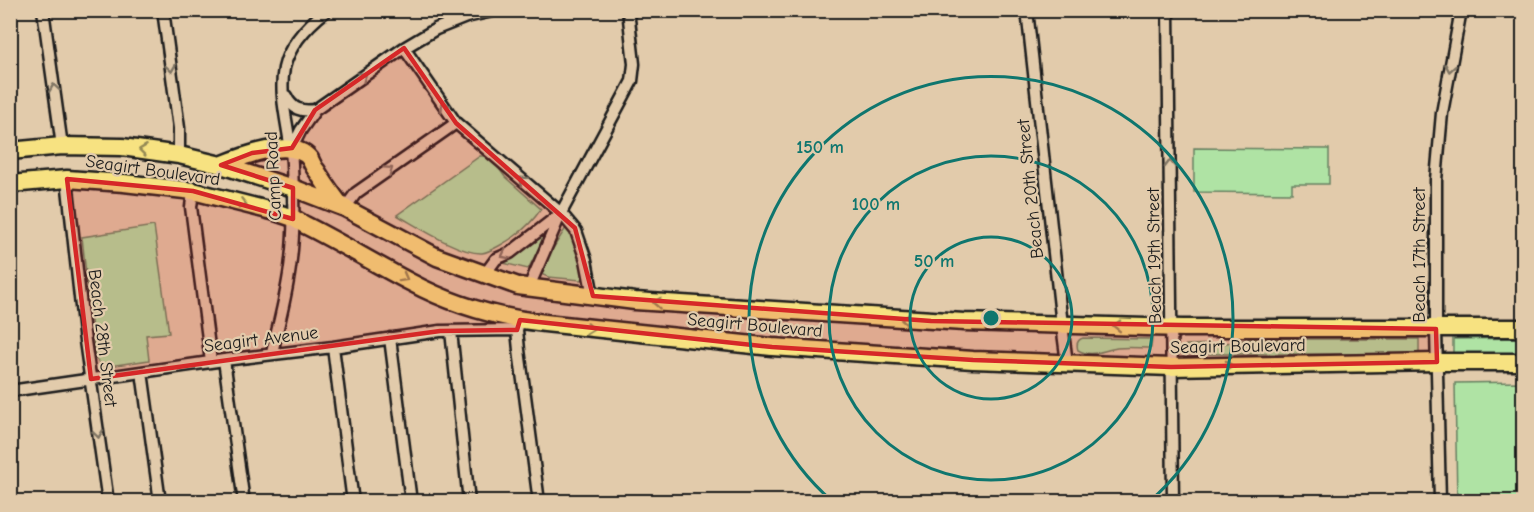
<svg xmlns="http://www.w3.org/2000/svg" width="1534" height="512" font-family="'Comic Neue',sans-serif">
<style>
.green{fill:#afe3a4;stroke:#668060;stroke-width:1.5}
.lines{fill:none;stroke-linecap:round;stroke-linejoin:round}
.minor-casing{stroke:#1c1c1c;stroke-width:15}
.primary-casing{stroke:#1c1c1c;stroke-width:21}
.minor{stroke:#e2cbab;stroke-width:10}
.primary{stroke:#f7e281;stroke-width:16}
.oneway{stroke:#7f7464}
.oneway2{stroke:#948954}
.marked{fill:#d62828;fill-opacity:0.2;stroke:#d62828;stroke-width:4.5;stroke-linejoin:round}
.ring{fill:none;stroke:#0f766e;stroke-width:3}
.labels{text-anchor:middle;stroke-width:4.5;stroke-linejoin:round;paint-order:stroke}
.street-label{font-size:18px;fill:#1c1c1c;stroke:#e2cbab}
.centre{fill:#0f766e;stroke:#e2cbab;stroke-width:3}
.ring-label{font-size:18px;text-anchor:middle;font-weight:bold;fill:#0f766e;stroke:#e2cbab;stroke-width:4.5;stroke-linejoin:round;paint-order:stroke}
</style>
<rect width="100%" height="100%" fill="#e2cbab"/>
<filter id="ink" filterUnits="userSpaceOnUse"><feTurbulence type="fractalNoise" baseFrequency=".0167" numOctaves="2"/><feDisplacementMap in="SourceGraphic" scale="12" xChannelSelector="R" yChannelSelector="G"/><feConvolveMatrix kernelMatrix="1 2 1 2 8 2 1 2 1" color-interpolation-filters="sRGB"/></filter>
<g filter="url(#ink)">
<path class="green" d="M1194 148 1329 149V184H1292V193L1194 192Z
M480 156H487L492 159 505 177 541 209C533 221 526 228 515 236 508 241 490 252 482 253 459 254 417 226 397 215Z
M569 223 584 275V278L581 280 548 277 543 275 542 272 545 261Z
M154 226 169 333 146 335 149 360 103 367 95 358 82 237Z
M551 226 528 269 503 263 534 242Z
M1083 338 1152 339 1151 348C1140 348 1128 347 1117 348 1103 350 1091 358 1078 350 1076 344 1077 340 1083 338Z
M1523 338V353L1453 354V339Z
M1250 339H1419V354H1186V345L1220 344Z
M1523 382V501H1457L1455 383Z"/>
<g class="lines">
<g class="minor-casing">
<path id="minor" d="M43 10 62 146
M163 10 179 128V155
M1027 10 1062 325 1067 363
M1168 10 1173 502
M404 48 456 123 561 213 576 231 586 260 593 296
M286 96C292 109 301 112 315 110
M292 148 301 130 315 110 404 48 436 29 466 17 497 10
M67 179 84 334 108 502
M193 191 191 207 211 362
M345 208 356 193 456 123
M485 274 496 259 510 253 559 215
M529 287 561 213 632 81 634 64 628 10
M519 323 517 330 519 350 539 502
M451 331 469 502
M390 338 411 502
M333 347 353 502
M272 353C279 322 288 291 291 259 295 228 293 195 292 164 291 133 278 99 284 68 289 45 308 25 327 10
M224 360 244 502
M142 372 160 502
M10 391 224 360 333 347 440 331 517 330
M1440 502 1436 329V180L1442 113 1461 10"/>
</g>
<g class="primary-casing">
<path id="primary" d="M10 151 62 146 122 147 179 155 221 165 293 188 345 208 437 257 518 286 635 301 964 322 1183 328H1524
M221 165C243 156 292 136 310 159 312 163 314 168 317 171 324 183 333 195 341 206
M10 184 67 179 124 183 193 191 272 211 293 218 305 225C341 243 375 264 410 282 451 304 499 318 545 323L772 347 973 360 1171 367 1437 362H1524"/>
</g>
<use href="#minor" class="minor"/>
<use href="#primary" class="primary"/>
</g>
<defs><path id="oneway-chevron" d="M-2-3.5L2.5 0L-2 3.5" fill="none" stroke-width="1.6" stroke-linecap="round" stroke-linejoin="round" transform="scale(1.5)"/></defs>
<g class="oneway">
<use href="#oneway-chevron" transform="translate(171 68) rotate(82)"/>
<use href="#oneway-chevron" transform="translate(1450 68) rotate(100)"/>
<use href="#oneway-chevron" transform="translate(363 76) rotate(-35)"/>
<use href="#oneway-chevron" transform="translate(54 88) rotate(-98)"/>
<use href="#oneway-chevron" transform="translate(444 106) rotate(-125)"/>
<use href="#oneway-chevron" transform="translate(1170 164) rotate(-91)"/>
<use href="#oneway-chevron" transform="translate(389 170) rotate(-35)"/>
<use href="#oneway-chevron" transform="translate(523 180) rotate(-140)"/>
<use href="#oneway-chevron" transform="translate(505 255) rotate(153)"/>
<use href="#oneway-chevron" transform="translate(98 434) rotate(82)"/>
</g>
<g class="oneway2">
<use href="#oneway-chevron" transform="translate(143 150) rotate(-173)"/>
<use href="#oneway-chevron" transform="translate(243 204) rotate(14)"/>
<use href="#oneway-chevron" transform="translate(404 278) rotate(29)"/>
<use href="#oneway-chevron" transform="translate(657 303) rotate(-176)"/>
<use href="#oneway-chevron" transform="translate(905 320) rotate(-176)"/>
<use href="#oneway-chevron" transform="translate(1117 326) rotate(-179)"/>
<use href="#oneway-chevron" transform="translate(590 329) rotate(7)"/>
<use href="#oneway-chevron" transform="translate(1229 366) rotate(-1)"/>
</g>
</g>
<path class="marked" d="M404 48 456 123 575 228 593 296 931 321 1436 329 1437 362 1171 367 973 360 772 347 520 320 517 330 440 331 91 379 67 179 193 191 293 219V188L221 165 252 153 292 148 315 110Z"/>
<g class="ring">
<circle cx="991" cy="318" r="81"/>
<circle cx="991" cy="318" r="162"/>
<path d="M832 501A242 242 0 1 1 1150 501"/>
</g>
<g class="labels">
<g class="street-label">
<text transform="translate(153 170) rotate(8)" y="6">Seagirt Boulevard</text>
<text transform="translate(273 176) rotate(-93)" y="6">Camp Road</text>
<text transform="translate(1030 189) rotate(-96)" y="6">Beach 20th Street</text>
<text transform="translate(1419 255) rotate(-90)" y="6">Beach 17th Street</text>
<text transform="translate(1154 256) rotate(-91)" y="6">Beach 19th Street</text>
<text transform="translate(755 325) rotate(5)" y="6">Seagirt Boulevard</text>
<text transform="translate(103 338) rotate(83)" y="6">Beach 28th Street</text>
<text transform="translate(261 339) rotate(-7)" y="6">Seagirt Avenue</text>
<text transform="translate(1238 346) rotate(-1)" y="6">Seagirt Boulevard</text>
</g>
</g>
<circle cx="991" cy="318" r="9" class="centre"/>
<g class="ring-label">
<text x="820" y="153">150 m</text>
<text x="876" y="210">100 m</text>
<text x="934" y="267">50 m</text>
</g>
<rect width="1534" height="512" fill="none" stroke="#e2cbab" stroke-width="36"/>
<rect x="18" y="18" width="1498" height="476" fill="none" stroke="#1c1c1c" stroke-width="2" filter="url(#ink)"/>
</svg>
